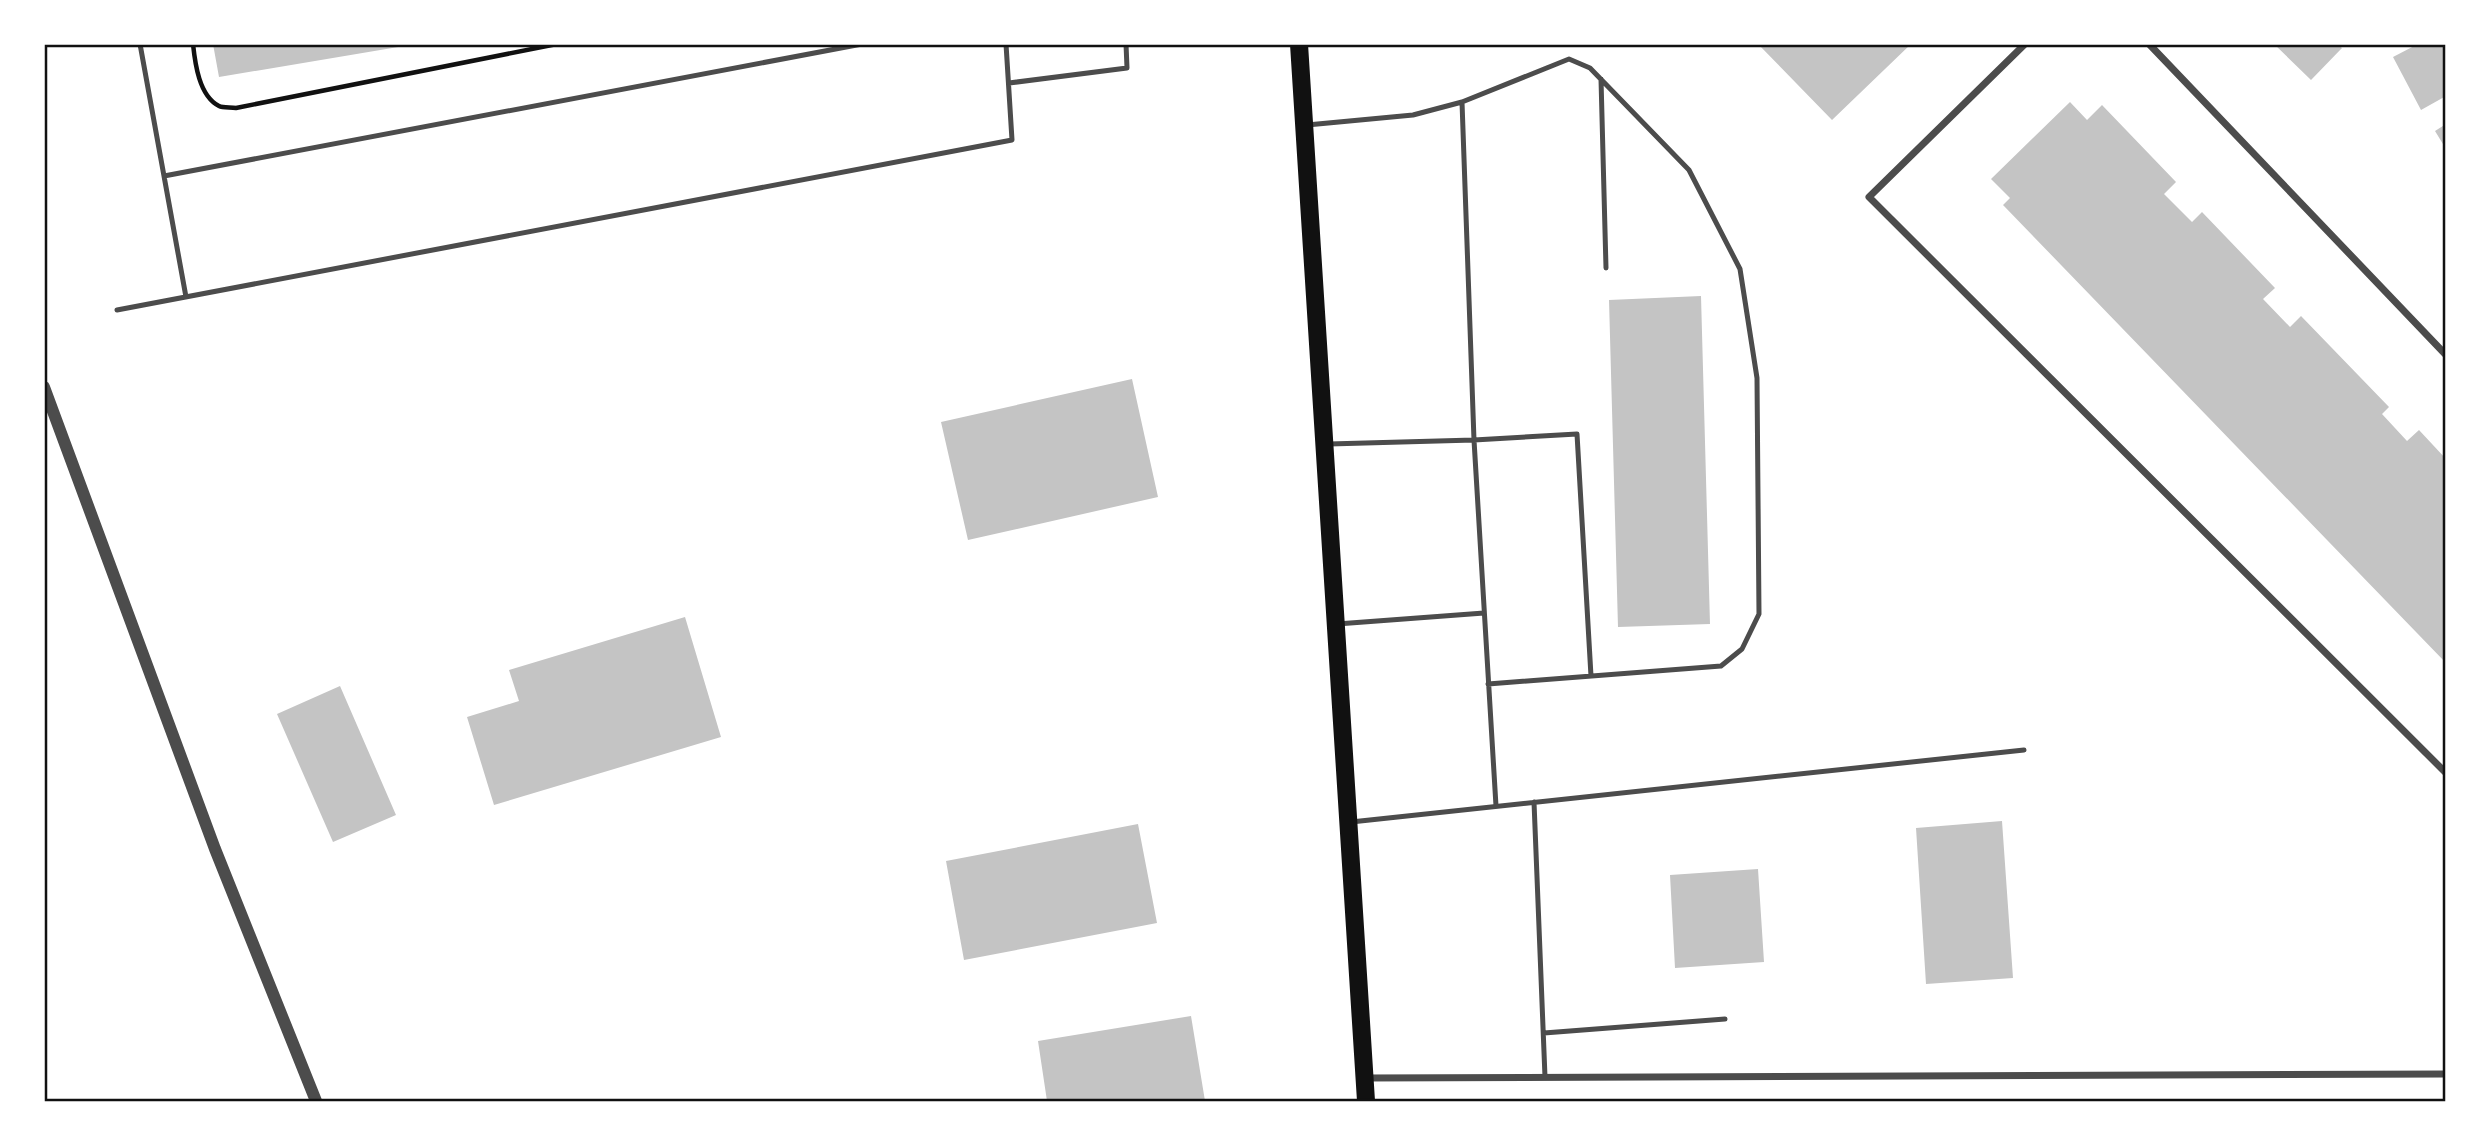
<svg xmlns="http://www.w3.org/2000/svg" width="2490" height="1145" font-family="'Archivo Narrow',sans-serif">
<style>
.building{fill:#c4c4c4}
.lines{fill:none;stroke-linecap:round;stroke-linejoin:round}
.path{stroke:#111;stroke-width:4.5}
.service{stroke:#4c4c4c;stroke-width:5}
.minor{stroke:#4c4c4c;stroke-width:7}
.tertiary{stroke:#4c4c4c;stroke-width:12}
.primary{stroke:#111;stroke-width:18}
.neatline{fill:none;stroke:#111;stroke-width:2.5}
</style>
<rect width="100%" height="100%" fill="#fff"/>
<path class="building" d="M213 44H410V45L219 77Z
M1758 44H1911L1832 120Z
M2274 44H2337L2342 48 2311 80Z
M2418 44H2446V96L2421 110 2393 57Z
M2070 102 2087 120 2102 105 2176 182 2164 194 2192 222 2202 212 2275 288 2263 299 2290 327 2301 316 2389 407 2382 414 2407 441 2419 430 2446 459V663L2003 205 2010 198 1991 179Z
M2446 124V149L2435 131Z
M1701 296 1710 624 1618 627 1609 300Z
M1132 379 1158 497 968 540 941 422Z
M685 617 721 737 494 805 467 717 519 701 509 670Z
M340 686 396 815 333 842 277 714Z
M2002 821 2013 978 1926 984 1916 828Z
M1138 824 1157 923 964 960 946 861Z
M1758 869 1764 962 1675 968 1670 875Z
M1191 1016 1205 1101H1047L1038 1041Z"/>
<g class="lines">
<path class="path" d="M193 44C195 63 199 96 219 106 223 108 231 107 236 108L557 44"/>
<path class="service" d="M140 44 186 297
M1601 79 1606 268
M1009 83 1127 68 1126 44
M1462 102 1474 440 1496 806
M1307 125 1413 115 1462 102 1569 59 1590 68 1689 170 1740 269 1757 378 1759 614 1742 649 1721 666 1488 684
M164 176 862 44
M117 310 1012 140 1006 44
M1329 444 1474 440 1577 434 1591 676
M1337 624 1484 613
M1534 802 1545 1077
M1351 822 2024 750
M1544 1033 1725 1019"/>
<path class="minor" d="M2025 44 1869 197 2446 773
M2149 44 2446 355
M1365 1078 2446 1074"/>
<path class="tertiary" d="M44 387 215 849 316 1101"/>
<path class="primary" d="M1299 44 1366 1101"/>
</g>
<rect width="2490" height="1145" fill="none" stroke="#ffffff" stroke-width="91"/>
<rect x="46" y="46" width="2398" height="1054" class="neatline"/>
</svg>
